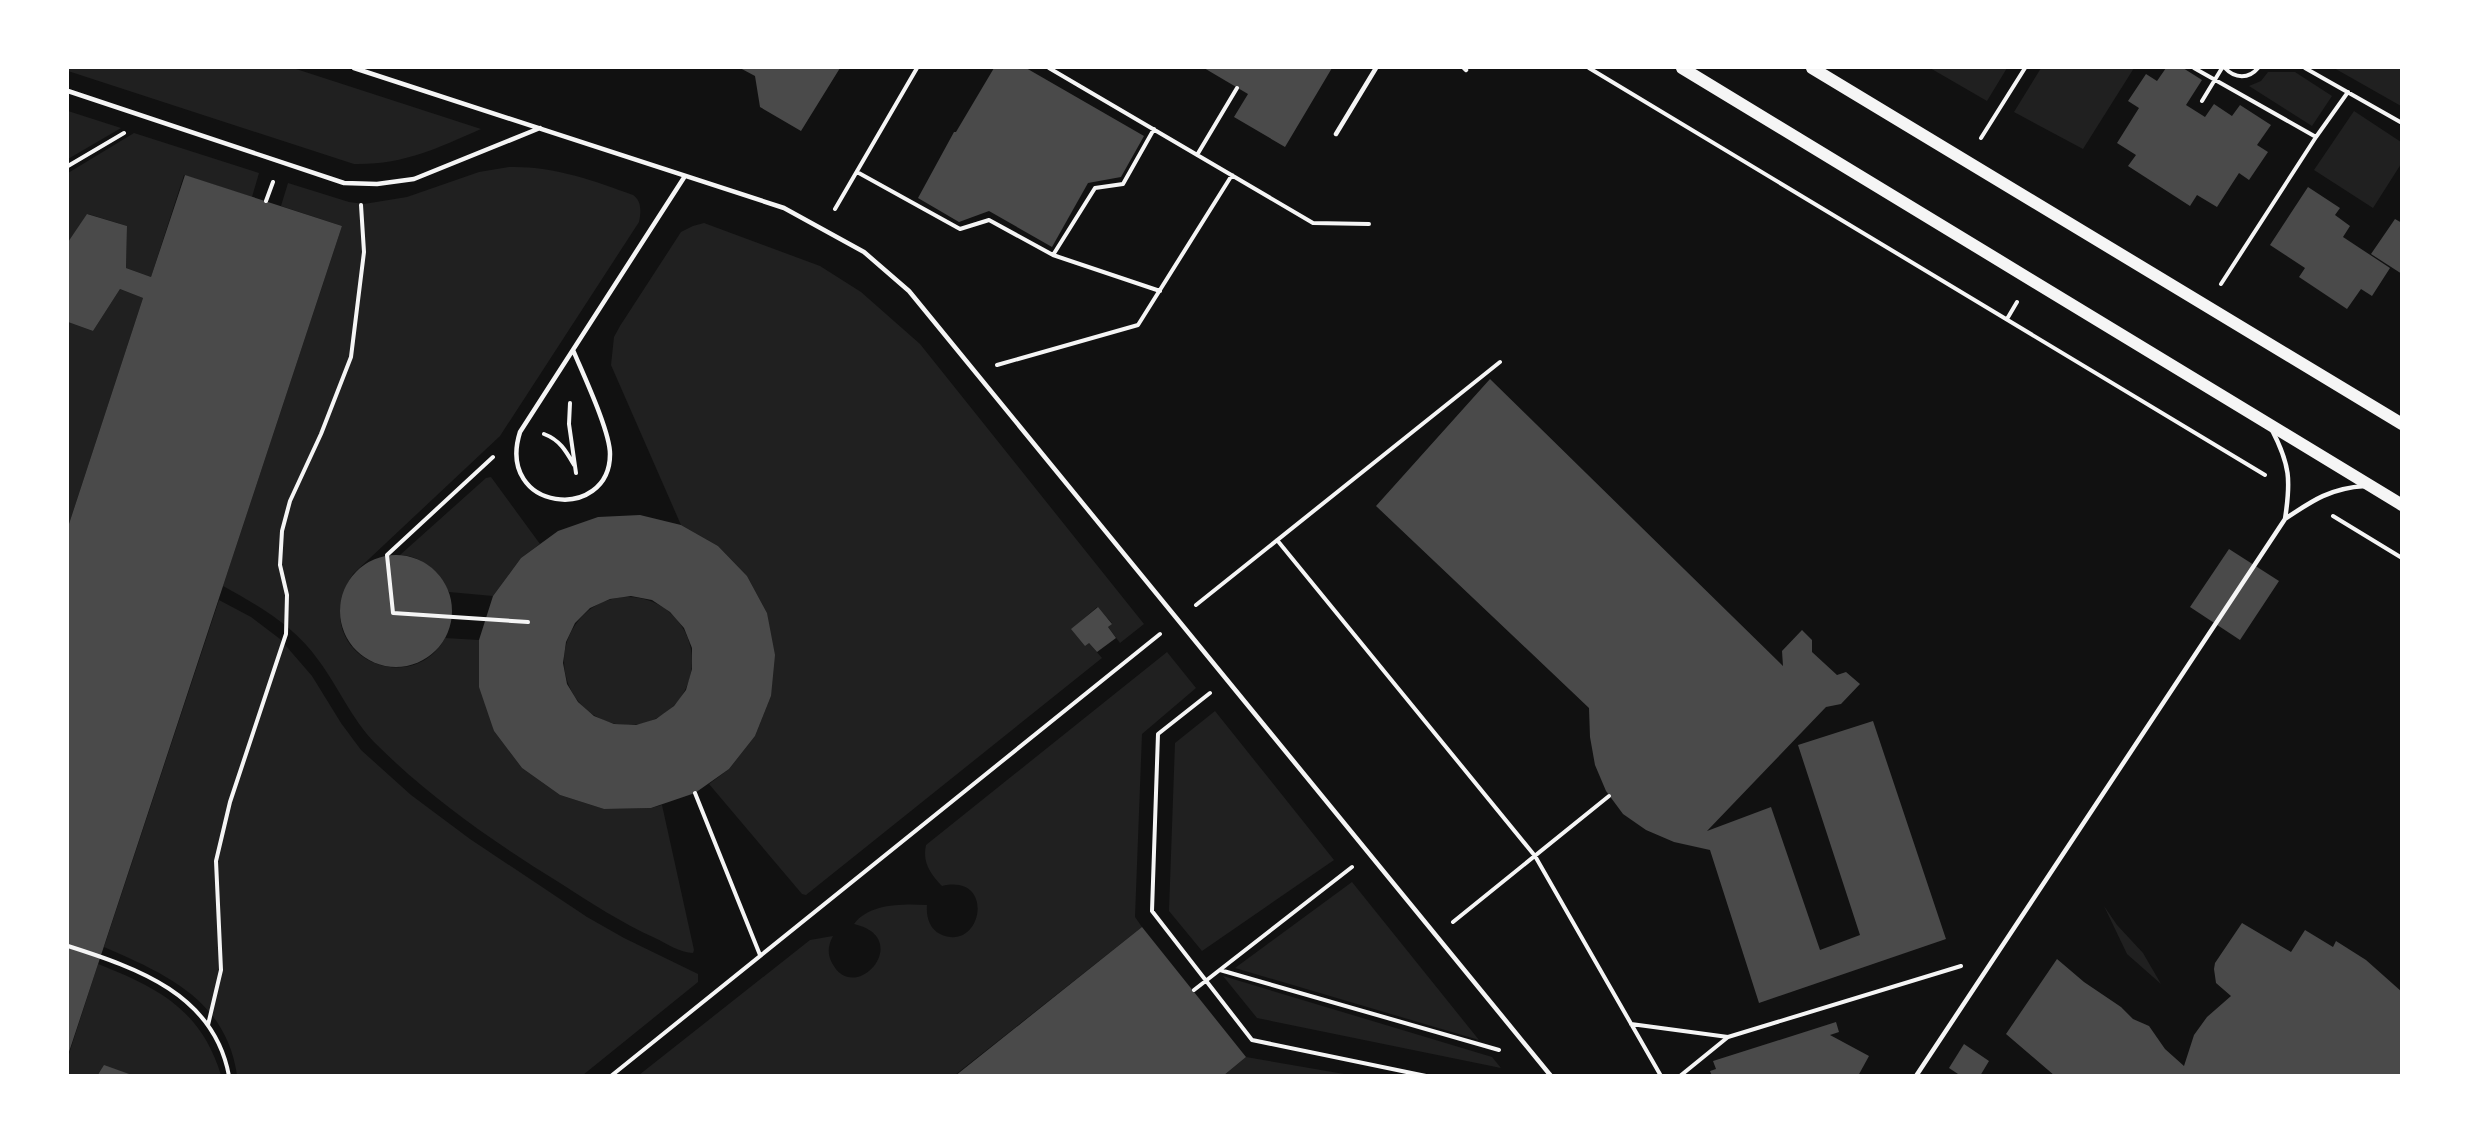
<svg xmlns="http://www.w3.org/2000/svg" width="2469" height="1143" font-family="'Golos Text',sans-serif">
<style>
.green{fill:#202020}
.building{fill:#4a4a4a;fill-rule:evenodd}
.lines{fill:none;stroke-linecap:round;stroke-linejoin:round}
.path{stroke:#f5f5f5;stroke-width:4}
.service{stroke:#f5f5f5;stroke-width:4.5}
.secondary{stroke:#f5f5f5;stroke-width:12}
</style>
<rect width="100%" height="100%" fill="#111"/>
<path class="green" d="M68 68H293L481 129C438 148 403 165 354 164L68 71Z
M1930 68H2007L1987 101Z
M2041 68H2134L2083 149 2014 112Z
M2334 68H2401V106Z
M2268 72H2295L2332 96 2312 126 2249 86 2261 81Z
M68 111 121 128 68 159Z
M2354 111 2401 142V164L2373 208 2314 170Z
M134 133 259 173 252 197 184 175 151 277 126 268 127 226 88 214 68 242V173Z
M509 167C553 166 592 180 633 195 642 201 641 212 639 222L500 436 353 574C303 653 411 702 445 638L479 640 494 731 522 768 560 795 604 809 651 808 662 805 694 950 693 953C680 953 666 943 655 938 622 923 591 903 560 883 495 843 430 798 375 743 351 718 339 688 319 661 295 626 259 606 223 586L342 226 281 206 288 183 349 202 364 204 407 197 479 172Z
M704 223 820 266 861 292 920 344 1144 624 1120 643 1108 627 1112 623 1097 607 1072 629 1089 643 1102 658 806 895 802 894 709 784 729 769 755 736 771 696 767 613 747 576 718 546 681 525 611 365 614 337 620 326 681 232 693 226Z
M120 289 143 298 68 527V322L93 331Z
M491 477 540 544 521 558 493 596 449 592C438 573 424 556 400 555L486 478Z
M564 661a64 64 0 1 1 128 0a64 64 0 1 1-128 0Z
M219 600 251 617 280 639 312 676 341 723 361 750 411 795 470 839 587 917 624 938 698 974V982L583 1075H237C226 1000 166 974 104 947Z
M1167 652 1196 688 1142 734 1135 917 1142 927 955 1075H639L810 940 833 936C828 945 827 954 832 963 855 1007 915 938 854 924 870 903 903 904 927 905 926 916 929 928 940 934 982 954 997 873 942 886 931 874 922 863 926 845Z
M1215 711 1334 860 1202 951 1169 911 1175 743Z
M1352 882 1479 1040 1235 968Z
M2104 906 2117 925 2143 953 2161 984 2127 954Z
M98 964C159 988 201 1010 221 1075H132L104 1066 97 1075 68 1076V1057Z
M1223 976 1492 1057 1501 1068 1257 1018Z
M1246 1057 1350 1075 1223 1076Z"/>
<path class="building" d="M740 68H840L801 131 760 107 755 76Z
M994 68H1026L1144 136 1121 177 1088 183 1052 247 989 211 959 222 918 198 954 132H956Z
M1204 68H1332L1285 147 1234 117 1248 94Z
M2166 68H2183L2202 80 2186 105 2205 117 2214 104 2232 116 2240 105 2271 125 2257 145 2268 152 2249 180 2239 173 2217 207 2197 195 2190 206 2128 166 2136 155 2117 143 2139 108 2128 101 2146 74 2157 81Z
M185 175 342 226 68 1055V527L143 298 120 289 93 331 68 322V242L87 214 127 226 126 268 151 277Z
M2308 187 2340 208 2335 215 2350 226 2343 237 2390 268 2372 296 2361 289 2347 309 2299 277 2305 268 2270 245Z
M2395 219 2402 223V274L2371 254Z
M1490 379 1783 666 1782 651 1802 630 1812 640V652L1837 675 1846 672 1860 684 1841 704 1826 707 1707 831 1771 807 1820 950 1860 935 1798 745 1873 721 1946 939 1759 1003 1710 850 1674 842 1646 830 1623 814 1606 791 1595 765 1590 737 1589 708 1376 506Z
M640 515 681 525 718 546 747 576 767 613 775 655 771 696 755 736 729 769 695 793 651 808 604 809 560 795 522 768 494 731 479 687V640L493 596 521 558 558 531 598 517ZM631 596 652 600 670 612 684 628 692 648V669L686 690 674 706 656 719 636 725 614 724 594 716 578 702 567 684 563 663 566 642 575 623 590 608 610 599Z
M2229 549 2279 581 2240 640 2190 607Z
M340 611a56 56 0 1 1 112 0a56 56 0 1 1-112 0Z
M1098 607 1112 624 1108 627 1116 638 1097 652 1089 643 1085 646 1071 629Z
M2242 923 2291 952 2305 930 2333 947 2336 941 2366 960 2402 992V1076H2055L2006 1034 2057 959 2084 982 2121 1007 2133 1019 2149 1026 2165 1049 2184 1066 2194 1035 2207 1017 2231 996 2216 983 2214 969 2215 963Z
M1142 927 1246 1057 1223 1076H955Z
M1836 1022 1839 1032 1830 1035 1869 1056 1858 1076H1712L1710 1071 1716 1069 1713 1061Z
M1964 1044 1989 1061 1980 1076H1961L1949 1068Z
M104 1065 132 1075V1076H97Z"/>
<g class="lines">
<path class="path" d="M1049 68 1313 223 1369 224
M1589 68 2265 475
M2194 68 2316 137
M2225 68C2235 79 2249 79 2258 68
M2305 68 2402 123
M2202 101 2222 68
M1981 138 2025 68
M1197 155 1237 88
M68 166 124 133
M857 172 960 229 989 220 1053 255 1095 188 1123 184 1154 129
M266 201 273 182
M835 209 917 68
M1053 255 1160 291
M2221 284 2316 137 2348 92
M2007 319 2017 302
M997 365 1138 325 1232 175
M570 403 569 424 576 473
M544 434C560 440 566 451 574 465
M493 457 387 555 393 613 528 622
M2333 516 2402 558
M1277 540 1535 856 1661 1076
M1196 605 1500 362
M1210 693 1158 734 1152 911 1252 1040 1426 1076
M695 793 760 955
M1453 922 1609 796
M68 946C137 968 214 994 229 1076
M1220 970 1499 1050
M1194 990 1352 867
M1631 1024 1728 1037
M208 1025 221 970 216 861 230 802 286 634 287 595 280 565 282 531 290 501 321 434 351 357 364 252 361 205
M611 1076 1160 634
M1680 1076 1728 1037 1961 966"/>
<path class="service" d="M354 68 784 208 864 252 909 291 1551 1076
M1464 68 1466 70
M68 91 344 183 377 184 414 179 540 128
M1336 134 1376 68
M573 350C583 374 610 431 610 454 610 523 495 512 520 432L685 176
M2272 430C2290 465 2291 480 2285 519
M1916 1076 2285 519C2313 500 2331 488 2365 486"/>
<path class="secondary" d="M1682 68 2402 505
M1812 68 2402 424"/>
</g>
<rect width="2469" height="1143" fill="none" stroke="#ffffff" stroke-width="138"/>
</svg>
